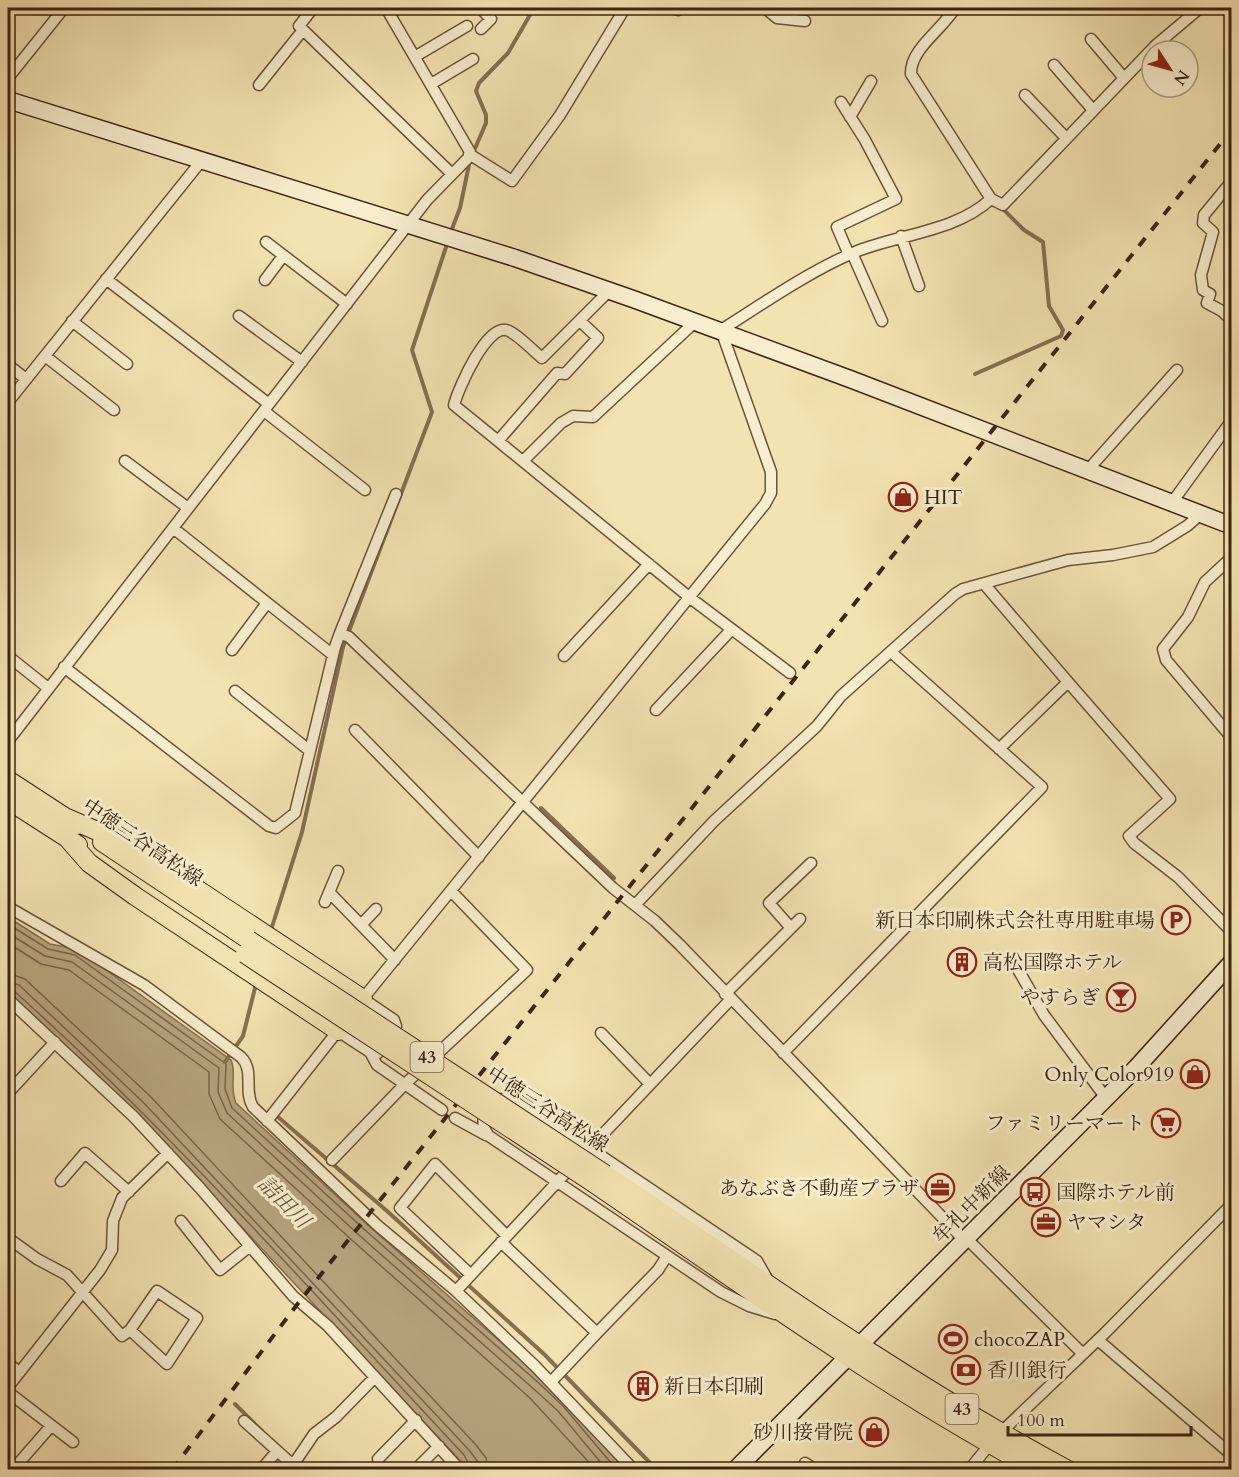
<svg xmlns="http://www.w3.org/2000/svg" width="1239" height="1477" font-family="Cardo,'Noto Serif JP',serif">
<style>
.water{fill:#b6a27d;stroke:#866f53;stroke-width:1.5}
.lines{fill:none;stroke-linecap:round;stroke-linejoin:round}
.shore{stroke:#7a6249;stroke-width:1.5}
.stream{stroke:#866f53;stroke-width:4}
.street-casing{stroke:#6b533c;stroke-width:13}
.secondary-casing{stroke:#3d2315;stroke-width:19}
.primary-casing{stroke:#3d2315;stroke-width:20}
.street{stroke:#f8edcd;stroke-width:10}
.secondary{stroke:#f8edcd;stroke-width:16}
.primary{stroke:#f4e3b2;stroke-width:18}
.rail{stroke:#3d2315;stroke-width:4;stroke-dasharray:10 10;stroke-linecap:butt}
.primary-bridge-casing{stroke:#3d2315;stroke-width:20;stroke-linecap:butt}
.primary-bridge{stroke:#f4e3b2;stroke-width:18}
.labels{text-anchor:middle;stroke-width:6;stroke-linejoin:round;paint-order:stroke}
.shield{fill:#f8edcd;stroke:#75604c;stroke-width:1.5}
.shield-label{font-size:18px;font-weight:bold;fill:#3d2315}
.poi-label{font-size:20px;fill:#3d2315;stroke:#f8edcd;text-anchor:start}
.street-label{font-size:20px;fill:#3d2315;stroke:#f8edcd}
.water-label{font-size:21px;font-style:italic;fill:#674f39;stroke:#f8edcd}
</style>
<rect width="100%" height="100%" fill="#f4e3b2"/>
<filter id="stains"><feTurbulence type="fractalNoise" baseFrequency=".00333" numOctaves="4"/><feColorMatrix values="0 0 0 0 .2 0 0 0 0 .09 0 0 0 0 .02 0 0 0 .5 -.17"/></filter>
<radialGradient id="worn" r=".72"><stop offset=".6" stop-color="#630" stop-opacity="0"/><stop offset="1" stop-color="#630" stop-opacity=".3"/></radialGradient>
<path class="water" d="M8 917 50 944 77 949 231 1060C237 1073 229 1087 236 1103L369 1226 545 1381 625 1469H468L134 1112 8 993Z"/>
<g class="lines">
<path class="shore" d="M8 924 48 949 75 955 226 1064 225 1089 232 1108 365 1230 541 1385 563 1406 617 1470
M8 933 45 956 72 962 219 1068 218 1092 227 1113 360 1236 536 1391 558 1411 607 1470
M8 943 41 964 69 970 209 1072V1094L220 1119 354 1242 530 1398 596 1470
M8 973 25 979 150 1096 476 1445 486 1458 488 1470
M8 982 19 985 143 1102 469 1450 478 1462 479 1470
M8 989 14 991C174 1134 317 1298 464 1455L472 1470"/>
<path class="stream" d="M473 153 486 123V115L476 91 479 83 508 53 534 8
M450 234 460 208 470 160
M975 374 1061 336 1063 330 1049 306 1043 242 1024 230 1002 208
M541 808 614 878
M271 930 302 832 343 647 432 412 412 350 448 241
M225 1062 243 1036 256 984
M278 1117 387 1211 545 1355 657 1470
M235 1404 262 1431
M986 1463 998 1470"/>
<g class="street-casing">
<path id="street" d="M313 8 299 26 452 174
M480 8 491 19 481 29
M765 8 777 18 805 21
M955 8C943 29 910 49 911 74L991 199 1003 205 1156 45 1200 8
M678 10 679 8
M1091 39 1124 78
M416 56 467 26
M1054 65 1093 110
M8 78 64 8
M431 84 473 59
M259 85 303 30
M1025 95 1066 138
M841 102 865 140 896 199 837 227 849 255
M850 117 871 81
M469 154 512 181 560 115 625 8
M1232 181 1204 215 1203 223 1213 232 1201 275 1203 290 1210 294 1207 303 1222 311 1232 321
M901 236 919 286
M266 242 347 304
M852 253 882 321
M106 279 269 404
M265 280 283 256
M609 291 542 358C532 350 521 337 509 331 488 320 458 389 454 405L689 597 790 673
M239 316 302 362
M72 321 127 364
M45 356 114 410
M8 365 26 379
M8 402 202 160
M264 411 365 490
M498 441 557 373 565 374 598 338 580 321
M125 461 188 508
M523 461 561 423 573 416 593 417 696 321
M1087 471 1177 370
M1173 501 1232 420
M173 528 333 655
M1232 557 1205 582 1188 617 1163 649 1166 660 1232 738
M985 585 1068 682
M340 633 396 494
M232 650 267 603
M8 656 48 688
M564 656 649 564
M64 667 269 826 276 828 295 813 335 647 340 633 349 637 613 888 655 921 680 945 965 1241
M235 691 310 751
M656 710 731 630
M355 730 479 857
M8 741 427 200 468 158 470 152 386 8
M999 749 1068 682 1170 799 1129 836 1134 843 1178 877 1232 932
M330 893 395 960
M325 902 338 871
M635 905 714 821 817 726 841 696 955 594 963 589 1068 560 1113 555 1153 547 1187 526 1202 513
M8 907 144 985 241 1057C255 1071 243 1091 253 1107L377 1225 456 1291 535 1366 634 1470
M361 925 376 909
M791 928 769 903 811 863
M1016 966 1044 1015 1106 1098
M725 994 800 919
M8 999 134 1117 200 1188 293 1296 328 1326 460 1470
M361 1001 765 504 771 493V472L721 330C764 303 808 272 855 252 899 234 955 232 991 199
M338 1031 370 1052 378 1053 396 1026 394 1020 363 999
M601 1033 650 1084
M370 1052 377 1065 442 1110
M783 1053 1042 787 891 652
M8 1093 55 1042
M455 1118 486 1135
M267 1121 340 1028
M586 1152 730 1000
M332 1160 404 1085 527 970 452 892
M61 1181 85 1153 129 1192
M181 1221 220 1270 250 1246
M8 1238 37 1259 67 1275 122 1336 130 1330 157 1291 197 1318 167 1364 130 1330
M967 1239 1083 1354
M501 1242 597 1333 551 1382
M471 1275 400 1208 435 1164 507 1236
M769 1282 757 1261 518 1100 506 1098 494 1101C485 1114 478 1122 489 1136L721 1292 749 1306 775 1314
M456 1291 573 1165
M597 1333 658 1270 667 1256
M1098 1340 1232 1455
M8 1363 19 1372
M8 1387 100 1270 112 1250 113 1221 122 1198 168 1153
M8 1392 73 1442
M244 1421 293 1465 314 1434 336 1417 375 1377
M378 1459 416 1420
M805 1463 816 1470
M17 1465 51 1426
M261 1470 277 1451
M415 1470 439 1446
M969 1470 994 1439 1105 1333 1232 1204"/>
</g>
<g class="secondary-casing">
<path id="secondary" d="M8 100 515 258 633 299 850 379 1232 526
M735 1470 1136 1068 1232 962"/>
</g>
<g class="primary-casing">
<path id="primary" d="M8 780 77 825
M8 800 78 845
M67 818 132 846 363 999
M68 839 89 863 135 896 338 1031
M102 842 249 940
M605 1174C756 1276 907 1383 1068 1470
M595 1184C740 1283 882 1387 1037 1470"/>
</g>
<use href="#street" class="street"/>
<use href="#secondary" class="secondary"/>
<use href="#primary" class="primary"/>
<path class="rail" d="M172 1470 299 1302 1232 129"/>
<g class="primary-bridge-casing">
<path id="primary-bridge" d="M249 940 605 1174
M245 954 595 1184"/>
</g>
<use href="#primary-bridge" class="primary-bridge"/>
</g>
<defs>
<g id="shop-ring" transform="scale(1.5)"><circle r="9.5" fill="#f8edcd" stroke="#8f2418" stroke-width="1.5"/><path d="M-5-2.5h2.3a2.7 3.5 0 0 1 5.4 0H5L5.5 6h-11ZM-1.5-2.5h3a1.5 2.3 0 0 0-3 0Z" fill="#8f2418"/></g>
<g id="parking-ring" transform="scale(1.5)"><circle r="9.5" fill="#f8edcd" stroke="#8f2418" stroke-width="1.5"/><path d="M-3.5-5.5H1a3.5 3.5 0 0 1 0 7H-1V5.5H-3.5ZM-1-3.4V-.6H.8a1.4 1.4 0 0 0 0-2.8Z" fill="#8f2418"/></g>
<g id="building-ring" transform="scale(1.5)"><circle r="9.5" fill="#f8edcd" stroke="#8f2418" stroke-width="1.5"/><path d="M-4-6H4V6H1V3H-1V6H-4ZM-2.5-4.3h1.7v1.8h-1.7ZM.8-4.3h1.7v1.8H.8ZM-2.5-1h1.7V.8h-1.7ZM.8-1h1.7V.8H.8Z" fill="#8f2418"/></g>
<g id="bar-ring" transform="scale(1.5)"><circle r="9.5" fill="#f8edcd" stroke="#8f2418" stroke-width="1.5"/><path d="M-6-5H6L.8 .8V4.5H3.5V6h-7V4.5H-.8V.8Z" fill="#8f2418"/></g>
<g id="supermarket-ring" transform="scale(1.5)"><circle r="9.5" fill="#f8edcd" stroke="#8f2418" stroke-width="1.5"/><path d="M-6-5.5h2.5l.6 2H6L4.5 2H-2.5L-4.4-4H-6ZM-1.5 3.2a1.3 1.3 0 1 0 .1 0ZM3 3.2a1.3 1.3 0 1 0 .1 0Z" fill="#8f2418"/></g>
<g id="office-ring" transform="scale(1.5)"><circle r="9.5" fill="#f8edcd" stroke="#8f2418" stroke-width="1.5"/><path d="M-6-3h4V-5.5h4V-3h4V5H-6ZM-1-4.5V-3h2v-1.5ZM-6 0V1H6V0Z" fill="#8f2418"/></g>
<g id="bus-ring" transform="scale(1.5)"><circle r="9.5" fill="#f8edcd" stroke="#8f2418" stroke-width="1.5"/><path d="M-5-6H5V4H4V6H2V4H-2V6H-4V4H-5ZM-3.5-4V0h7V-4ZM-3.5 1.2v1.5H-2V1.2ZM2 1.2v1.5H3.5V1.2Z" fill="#8f2418"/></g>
<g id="stadium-ring" transform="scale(1.5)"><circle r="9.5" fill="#f8edcd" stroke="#8f2418" stroke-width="1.5"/><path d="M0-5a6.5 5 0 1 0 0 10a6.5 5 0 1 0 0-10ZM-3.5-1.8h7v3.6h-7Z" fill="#8f2418"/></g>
<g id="bank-ring" transform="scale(1.5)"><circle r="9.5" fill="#f8edcd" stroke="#8f2418" stroke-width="1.5"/><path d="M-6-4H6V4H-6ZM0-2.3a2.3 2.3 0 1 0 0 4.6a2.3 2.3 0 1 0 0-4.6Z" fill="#8f2418"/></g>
</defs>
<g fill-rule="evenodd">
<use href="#shop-ring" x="903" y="497"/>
<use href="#parking-ring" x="1176" y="920"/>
<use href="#building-ring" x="962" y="962"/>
<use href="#bar-ring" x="1121" y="997"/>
<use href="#shop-ring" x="1195" y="1074"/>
<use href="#supermarket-ring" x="1166" y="1123"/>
<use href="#office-ring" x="940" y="1188"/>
<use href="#bus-ring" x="1035" y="1192"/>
<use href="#office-ring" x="1046" y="1222"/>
<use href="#stadium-ring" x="953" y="1339"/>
<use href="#bank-ring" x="966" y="1370"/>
<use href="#building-ring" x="643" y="1386"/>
<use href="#shop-ring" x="874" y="1432"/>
</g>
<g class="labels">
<g class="shield">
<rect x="410.5" y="1042" width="33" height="30" rx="4.5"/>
<rect x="945.5" y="1394" width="33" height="30" rx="4.5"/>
</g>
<g class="shield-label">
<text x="427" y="1063">43</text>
<text x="962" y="1415">43</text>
</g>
<g class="poi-label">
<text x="924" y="504">HIT</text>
<text x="1155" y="927" text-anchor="end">新日本印刷株式会社専用駐車場</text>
<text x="983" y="969">高松国際ホテル</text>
<text x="1100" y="1004" text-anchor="end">やすらぎ</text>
<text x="1174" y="1081" text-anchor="end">Only Color919</text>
<text x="1145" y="1130" text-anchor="end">ファミリーマート</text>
<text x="919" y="1195" text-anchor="end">あなぶき不動産プラザ</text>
<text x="1056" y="1199">国際ホテル前</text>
<text x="1067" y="1229">ヤマシタ</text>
<text x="974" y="1346">chocoZAP</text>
<text x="987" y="1377">香川銀行</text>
<text x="664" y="1393">新日本印刷</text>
<text x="853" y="1439" text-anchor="end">砂川接骨院</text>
</g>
<g class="street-label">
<text transform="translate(143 842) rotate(34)" y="7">中徳三谷高松線</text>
<text transform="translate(548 1109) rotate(33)" y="7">中徳三谷高松線</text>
<text transform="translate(971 1204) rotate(-45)" y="7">牟礼中新線</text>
</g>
<g class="water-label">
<text transform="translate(284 1202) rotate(45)" y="7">詰田川</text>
</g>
</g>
<rect width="1239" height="1477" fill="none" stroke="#f4e3b2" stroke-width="30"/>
<rect x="9" y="9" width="1221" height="1459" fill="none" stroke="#3d2315" stroke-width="3"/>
<rect x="15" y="15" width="1209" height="1447" fill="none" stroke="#3d2315" stroke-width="1.5"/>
<g transform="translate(1170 69) rotate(126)"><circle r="28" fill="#f8edcd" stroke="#ad9c83" stroke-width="1.5"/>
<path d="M0-4.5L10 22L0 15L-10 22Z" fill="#8f2418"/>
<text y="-9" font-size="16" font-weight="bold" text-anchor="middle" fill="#3d2315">N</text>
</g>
<path d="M1008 1426v9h183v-9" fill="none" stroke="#3d2315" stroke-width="3"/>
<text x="1017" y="1426" font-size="18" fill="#3d2315" stroke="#f8edcd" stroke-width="4.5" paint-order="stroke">100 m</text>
<rect width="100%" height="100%" filter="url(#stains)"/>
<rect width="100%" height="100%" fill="url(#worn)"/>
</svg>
